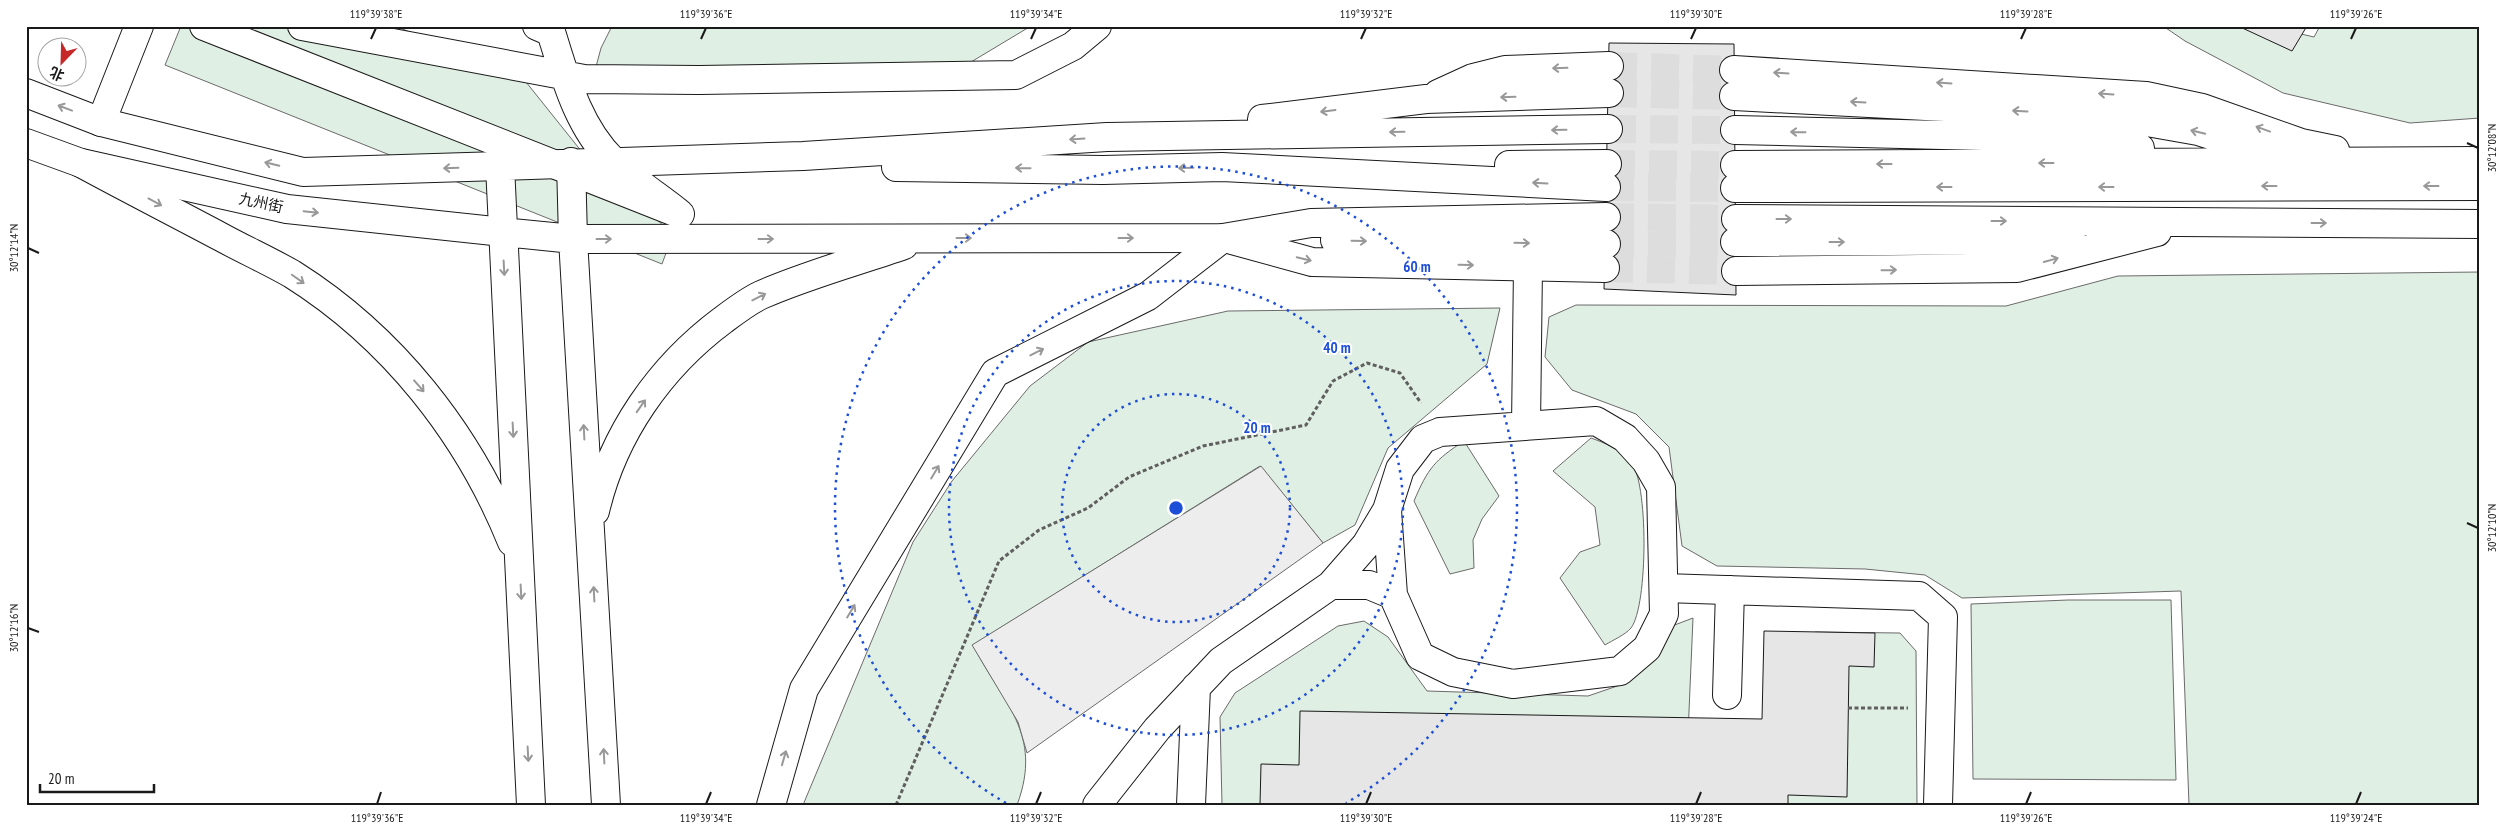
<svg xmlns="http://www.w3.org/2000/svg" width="2506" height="831" font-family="'PT Sans Narrow','Noto Sans SC',sans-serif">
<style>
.green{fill:#e0efe3;stroke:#6a6a6a}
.parking{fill:#ededed;stroke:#6a6a6a}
.building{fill:#e6e6e6;stroke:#1a1a1a}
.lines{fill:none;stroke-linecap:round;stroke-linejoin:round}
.highway-tunnel{stroke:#ddd;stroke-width:28;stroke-dasharray:28 14;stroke-linecap:butt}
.minor-casing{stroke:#1a1a1a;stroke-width:30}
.major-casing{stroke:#1a1a1a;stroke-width:30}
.highway-casing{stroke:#1a1a1a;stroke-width:30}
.path{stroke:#5f5f5f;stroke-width:3;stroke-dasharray:4 2.5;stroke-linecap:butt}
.minor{stroke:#fff;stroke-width:28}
.major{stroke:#fff;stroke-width:28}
.highway{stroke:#fff;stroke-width:28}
.oneway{stroke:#989898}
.ticks{fill:none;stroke:#1a1a1a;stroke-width:2}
.ring{fill:none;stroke:#1d4ed8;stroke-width:2.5;stroke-dasharray:2.5 5}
.labels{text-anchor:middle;stroke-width:4;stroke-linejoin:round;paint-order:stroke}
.street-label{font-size:15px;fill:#1a1a1a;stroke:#fff}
.centre{fill:#1d4ed8;stroke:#fff;stroke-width:2.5}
.ring-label{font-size:15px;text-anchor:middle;font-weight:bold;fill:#1d4ed8;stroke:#fff;stroke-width:4;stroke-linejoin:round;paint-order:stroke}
.neatline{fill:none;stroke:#1a1a1a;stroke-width:2}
.ticks-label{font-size:12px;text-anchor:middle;fill:#1a1a1a}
</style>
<rect width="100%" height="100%" fill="#fff"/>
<path class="green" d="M181 26H395L522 77 586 157 673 234 662 264 165 65Z
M612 26H1031L966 65 593 78 601 48Z
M2163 26H2267L2314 37 2320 26H2480V118L2410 123 2283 93 2185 41Z
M2480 272V805H2189L2181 591 1962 598 1925 575 1865 569 1717 566 1682 546 1669 447 1636 414 1572 390 1545 357 1549 317 1576 305 2006 306 2118 276Z
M1500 308 1487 364 1388 448 1355 525 1323 543 1260 466 973 645C1002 703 1044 733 1017 805H803L913 542 952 481 1030 386 1088 342 1228 311Z
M1591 438C1605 443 1620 449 1630 460 1649 480 1648 606 1631 628 1625 635 1613 640 1605 645L1560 578 1580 552 1600 545 1595 507 1553 471Z
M1464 441 1499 496 1482 519 1473 540 1474 568 1450 574 1414 501C1428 468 1435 460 1464 441Z
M2068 600H2171L2176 780 1973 779 1971 604Z
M1693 618 1687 758 1375 805H1222L1220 717 1235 693 1338 626 1364 621 1388 637 1427 691 1588 696 1629 682 1672 626Z
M1815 632 1900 633 1916 651 1917 805H1770Z"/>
<path class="parking" d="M1261 466 1323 543 1027 753 1018 722 972 645Z"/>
<path class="building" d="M2238 26H2307L2292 51Z
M1609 43 1734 44 1736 295 1604 289Z
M1764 631 1875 633 1874 667 1849 666 1847 797 1788 795V805H1260L1261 764 1299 765 1300 711 1762 719Z"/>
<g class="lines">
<path class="highway-tunnel" d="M1609 66 1734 70
M1609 93 1734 96
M1608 129 1735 130
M1607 164 1735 165
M1606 187 1735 188
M1606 217 1736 219
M1606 244 1735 242
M1605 268 1736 271"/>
<g class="minor-casing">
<path id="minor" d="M204 26 680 214C658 196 633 181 613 161 578 127 565 77 551 32L537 26
M302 26 584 79 699 80 1016 75 1073 46 1097 26
M101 122 139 26
M1526 426 1528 266
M1387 510 1393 595
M1664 588 1919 596 1943 617 1938 805
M1727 695 1730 590
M771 805 804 689 995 373 1148 296 1223 238
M1097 805 1157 729 1221 661 1331 585 1366 545 1387 510 1400 469 1423 439 1440 432 1596 421 1625 438 1646 461 1661 487 1664 614 1647 648 1620 671 1513 684 1453 672 1420 656 1393 595 1369 585H1331
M1191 805 1196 687"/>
</g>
<g class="major-casing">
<path id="major" d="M26 93 101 122 303 172 500 166
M26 143 81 163 287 209 503 232"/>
</g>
<g class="highway-casing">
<path id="highway" d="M1734 70 2146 96 2202 108 2301 143 2335 150
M1438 94 1473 78 1505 70 1609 66
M1734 96 2113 116 2198 131 2267 153
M1262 119 1426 99 1609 93
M1735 130 2070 138 2140 148
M571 162 573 239 606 805
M81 163C127 188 174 212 221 237 245 250 269 261 292 274 392 337 468 433 512 542
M1509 165 1607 164
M1735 165 2480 161
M896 167 1103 170 1222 167 1606 187
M1735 188 2480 186
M1736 219 2480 224
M503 232 573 239 1223 238 1311 223 1606 217
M1232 240 1312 262 1605 268
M1335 240 1606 244
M1735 242 2039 240 2071 238
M1736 271 2017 268 2157 232
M595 511C613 434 660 367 723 320 735 311 748 301 761 295 806 275 858 261 904 245
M531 805 500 166 803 156 1107 137 1608 129"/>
</g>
<path class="path" d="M1848 708H1908
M896 805 999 561 1039 530 1088 508 1129 477 1203 446 1306 425 1333 381 1367 363 1400 373 1421 403"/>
<use href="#minor" class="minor"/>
<use href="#major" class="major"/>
<use href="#highway" class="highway"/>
</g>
<defs><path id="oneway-shaft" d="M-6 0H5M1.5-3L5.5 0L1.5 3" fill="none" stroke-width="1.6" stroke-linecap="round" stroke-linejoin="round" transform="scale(1.25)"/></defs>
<g class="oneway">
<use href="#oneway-shaft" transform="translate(1560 68) rotate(178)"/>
<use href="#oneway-shaft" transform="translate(1781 73) rotate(-176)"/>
<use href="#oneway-shaft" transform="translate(1944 83) rotate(-176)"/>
<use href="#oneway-shaft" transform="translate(2106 94) rotate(-176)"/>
<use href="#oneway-shaft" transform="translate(1508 97) rotate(178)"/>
<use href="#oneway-shaft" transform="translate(1858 102) rotate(-177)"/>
<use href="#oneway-shaft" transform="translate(65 108) rotate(-159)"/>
<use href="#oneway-shaft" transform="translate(1328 111) rotate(173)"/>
<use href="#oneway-shaft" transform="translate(2020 111) rotate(-177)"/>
<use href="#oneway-shaft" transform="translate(2263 129) rotate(-160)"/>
<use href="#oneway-shaft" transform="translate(1559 130) rotate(179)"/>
<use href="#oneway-shaft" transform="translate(1397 132) rotate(179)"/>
<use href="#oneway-shaft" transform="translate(1798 132) rotate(-179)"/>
<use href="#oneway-shaft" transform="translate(2198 132) rotate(-166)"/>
<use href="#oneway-shaft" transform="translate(1077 139) rotate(176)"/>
<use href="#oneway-shaft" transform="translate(2046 163) rotate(180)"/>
<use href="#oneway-shaft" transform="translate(272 164) rotate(-166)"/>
<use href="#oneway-shaft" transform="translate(1884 164) rotate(180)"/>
<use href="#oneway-shaft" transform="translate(451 168) rotate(178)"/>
<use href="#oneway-shaft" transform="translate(1023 168) rotate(-179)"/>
<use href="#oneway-shaft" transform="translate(1186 168) rotate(179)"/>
<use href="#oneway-shaft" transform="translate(1540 183) rotate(-177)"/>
<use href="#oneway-shaft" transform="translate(2269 186) rotate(180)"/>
<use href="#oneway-shaft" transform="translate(2431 186) rotate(180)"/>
<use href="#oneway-shaft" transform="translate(1944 187) rotate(180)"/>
<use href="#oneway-shaft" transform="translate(2106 187) rotate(180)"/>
<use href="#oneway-shaft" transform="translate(155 202) rotate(28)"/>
<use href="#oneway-shaft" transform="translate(311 212) rotate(6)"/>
<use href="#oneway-shaft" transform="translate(1784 219)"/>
<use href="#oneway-shaft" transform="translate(1999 221)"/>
<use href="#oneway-shaft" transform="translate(2319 223)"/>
<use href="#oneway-shaft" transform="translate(964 238)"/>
<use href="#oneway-shaft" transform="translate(1126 238)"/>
<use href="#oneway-shaft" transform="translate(604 239)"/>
<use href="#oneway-shaft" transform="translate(766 239)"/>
<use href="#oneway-shaft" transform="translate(1359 241) rotate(1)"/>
<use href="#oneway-shaft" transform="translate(1837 242)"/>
<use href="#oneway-shaft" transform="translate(1522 243) rotate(1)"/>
<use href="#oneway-shaft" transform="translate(1304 259) rotate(14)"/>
<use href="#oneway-shaft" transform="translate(2051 260) rotate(-15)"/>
<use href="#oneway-shaft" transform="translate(1466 265) rotate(1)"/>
<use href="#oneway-shaft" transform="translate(504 268) rotate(87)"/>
<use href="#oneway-shaft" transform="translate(1889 270) rotate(-1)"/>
<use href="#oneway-shaft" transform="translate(298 279) rotate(35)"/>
<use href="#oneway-shaft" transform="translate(759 297) rotate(-27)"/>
<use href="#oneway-shaft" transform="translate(1037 352) rotate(-27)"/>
<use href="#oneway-shaft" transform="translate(419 386) rotate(49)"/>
<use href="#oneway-shaft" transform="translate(641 406) rotate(-55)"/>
<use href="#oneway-shaft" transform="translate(513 430) rotate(87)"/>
<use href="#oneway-shaft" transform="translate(584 432) rotate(-93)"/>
<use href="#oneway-shaft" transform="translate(935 472) rotate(-59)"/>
<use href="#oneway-shaft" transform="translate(521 592) rotate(87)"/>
<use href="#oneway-shaft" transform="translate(594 594) rotate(-93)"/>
<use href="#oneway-shaft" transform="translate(851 611) rotate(-59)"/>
<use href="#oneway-shaft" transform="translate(528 754) rotate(87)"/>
<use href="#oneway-shaft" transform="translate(604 756) rotate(-93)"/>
<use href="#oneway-shaft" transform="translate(784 758) rotate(-74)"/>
</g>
<path class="ticks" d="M371 39 376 28M701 39 706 28M1031 39 1036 28M1361 39 1366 28M1691 39 1696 28M2021 39 2026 28M2351 39 2356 28M2467 143 2478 148M28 248 39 253M2467 523 2478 528M28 628 39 632M377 804 381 792M706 804 711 792M1036 804 1041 792M1366 804 1371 792M1696 804 1701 792M2026 804 2031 792M2356 804 2361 792"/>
<g class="ring">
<circle cx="1176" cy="508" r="114"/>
<circle cx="1176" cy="508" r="227"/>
<path d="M1006 803A341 341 0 1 1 1346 803"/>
</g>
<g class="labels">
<g class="street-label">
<text transform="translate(261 203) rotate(12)" y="5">九州街</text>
</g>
</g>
<circle cx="1176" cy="508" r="8" class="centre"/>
<g class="ring-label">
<text x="1417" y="272">60 m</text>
<text x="1337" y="353">40 m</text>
<text x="1257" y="433">20 m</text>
</g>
<rect width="2506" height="831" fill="none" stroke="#ffffff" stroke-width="55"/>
<g transform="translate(62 62) rotate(203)"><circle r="24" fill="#ffffff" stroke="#a3a3a3"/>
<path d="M0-4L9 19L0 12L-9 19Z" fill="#c62828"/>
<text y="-8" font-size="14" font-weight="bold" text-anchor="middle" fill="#1a1a1a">北</text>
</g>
<path d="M40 784v8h114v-8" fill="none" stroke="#1a1a1a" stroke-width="2.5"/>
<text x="48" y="784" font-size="15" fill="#1a1a1a" stroke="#ffffff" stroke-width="4" paint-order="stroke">20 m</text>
<rect x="28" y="28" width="2450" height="776" class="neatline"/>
<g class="ticks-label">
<text x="376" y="18">119°39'38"E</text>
<text x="706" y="18">119°39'36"E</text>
<text x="1036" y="18">119°39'34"E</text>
<text x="1366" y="18">119°39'32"E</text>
<text x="1696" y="18">119°39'30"E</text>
<text x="2026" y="18">119°39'28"E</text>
<text x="2356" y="18">119°39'26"E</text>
<text transform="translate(2492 148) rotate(-90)" y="4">30°12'08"N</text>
<text transform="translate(14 248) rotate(-90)" y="4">30°12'14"N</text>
<text transform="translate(2492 528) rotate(-90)" y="4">30°12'10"N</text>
<text transform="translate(14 628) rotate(-90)" y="4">30°12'16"N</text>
<text x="377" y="822">119°39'36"E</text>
<text x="706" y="822">119°39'34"E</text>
<text x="1036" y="822">119°39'32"E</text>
<text x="1366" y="822">119°39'30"E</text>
<text x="1696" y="822">119°39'28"E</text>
<text x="2026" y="822">119°39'26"E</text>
<text x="2356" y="822">119°39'24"E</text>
</g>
</svg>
